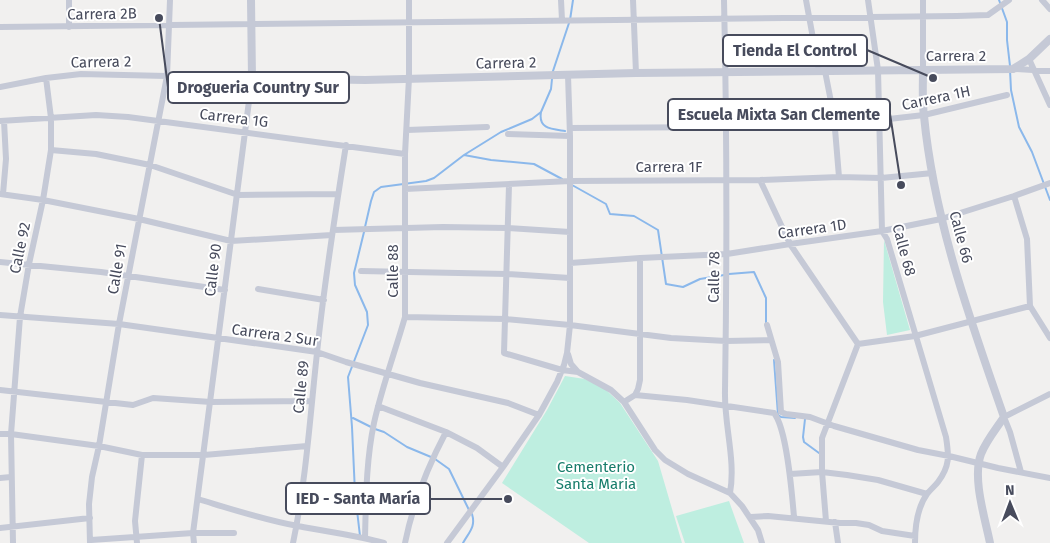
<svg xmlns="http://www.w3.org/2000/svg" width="1050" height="543" font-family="'Fira Sans',sans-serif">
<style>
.green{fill:#beeee0}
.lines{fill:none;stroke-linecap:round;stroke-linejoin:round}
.stream{stroke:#8bb8eb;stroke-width:2}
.minor{stroke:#c5c9d6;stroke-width:6}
.tertiary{stroke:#c5c9d6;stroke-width:8}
.labels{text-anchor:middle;stroke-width:4;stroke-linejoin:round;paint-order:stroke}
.street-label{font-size:15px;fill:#474b5c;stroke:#fff}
.park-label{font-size:15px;fill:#187d6b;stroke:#fff}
.leader{fill:none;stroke:#474b5c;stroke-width:2}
.callout-dot{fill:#474b5c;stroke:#fff;stroke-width:2}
.callout{fill:#fff;stroke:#474b5c;stroke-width:2}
.callout-label{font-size:16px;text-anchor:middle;font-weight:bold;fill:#474b5c}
</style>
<rect width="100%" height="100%" fill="#f1f0ef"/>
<path class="green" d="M884 240 910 330 887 335 883 302Z
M565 376 585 379 604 388 620 403 658 461 682 543H589L502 483 547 410Z
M729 501 744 543H685L676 516Z"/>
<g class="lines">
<path class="stream" d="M999 0 1007 22V40L1010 66
M1010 70 1011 90 1019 127 1032 152 1050 200
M552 74 570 20 573 0
M541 112C538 129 552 129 565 131
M464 155 491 160 534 164 562 179
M572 185 606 204 610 214 634 216 658 230 666 284 683 287 700 279 724 275
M365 227 371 201 374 192 381 187 426 181 434 178 464 155 501 132 532 119 541 112 551 89 552 79
M729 274 754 272 766 298V324
M774 360 778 415 781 417 795 418
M353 418 371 427
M805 419 803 437 804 442 819 453
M375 429 384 432 407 447 431 457
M435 459 449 469 469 510
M360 536 355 493 352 427 348 377 368 325 367 312 355 285 354 273 364 232
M463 543C469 532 476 527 472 514"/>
<path class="minor" d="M69 0V27
M561 0 562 20
M633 0 636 73
M724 0C727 130 727 261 725 391 724 425 736 460 730 493
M806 0 819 71
M868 0 878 70 882 231 887 239 946 437C949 456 950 466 938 482 935 486 930 490 927 494 917 508 915 526 915 543
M1042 0 1050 9
M0 27 957 16 988 15 1009 0
M1029 59 1050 105
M1015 69 1050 71
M923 70V0
M825 71 834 117 839 177
M0 87 46 78 81 74 252 78 193 533 194 543
M0 121 96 115 128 117 405 154
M570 128 727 127 834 117 880 120 924 115 1007 95
M407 130 487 127
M508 134 570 136
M51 150 96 154 150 165 238 195 338 194
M760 180 790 244 858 344
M509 185 504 353 562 370 578 372 611 390 624 402 655 450 665 460 688 474 730 493 742 506 758 530 762 543
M405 189 570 181 760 180 839 177 881 178 933 173
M0 194 43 200 139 219 231 241 332 235
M3 194 6 159 4 121
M1014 196 1027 239 1030 306 1050 338
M333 230 443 227 507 228 570 232
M0 262 101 272 225 290
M570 263 640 258 727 254 790 244 882 231 941 219 1014 196 1050 183
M361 271 507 274 570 278
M258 289 324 300
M0 315 119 324 317 352 346 362 420 383 508 403 539 415
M405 317 506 319 570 325 671 338 726 341 771 340
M767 325 778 362 781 412 786 414 810 417 834 426 918 450 949 456 998 468 1050 478
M858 344 915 336 1030 306
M568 354 571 364 578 372
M0 390 133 405 153 398 211 402 312 401
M635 395 638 389 640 380V258
M624 402 635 395 687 400 774 413C787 429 792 494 794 517
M378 406 446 432 477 448 503 467
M0 434H11L99 446 142 455H204L307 446
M1021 472 1010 432 1004 417 1050 394
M790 474 822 472 847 475 878 480 927 494
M0 478 11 477
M198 499C231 509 264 520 298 526 327 532 355 535 384 543
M751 517 768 516 840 523H856L869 525 882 531 915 536
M826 521 822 472V438L858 344
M835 522 838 543
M0 528 90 518
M365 538C366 500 366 461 374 423 382 387 395 352 405 317V154L409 78V0
M91 540 193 533H234
M13 543 11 434 20 317 29 264 43 200 51 150V118L46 78
M90 543 89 504 92 477 99 446 119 324 167 76 170 0
M137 543 135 521 142 455
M293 543C306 481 310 417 317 353 324 284 335 214 346 145
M405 543C413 503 427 468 446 432
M447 543 503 467 539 415 557 382 564 365 567 353 570 325V136L568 75"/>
<path class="tertiary" d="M251 0 252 78 365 80 636 73 1013 69 1029 59 1050 39
M923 70C923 85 922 101 924 116 934 220 970 319 1004 417 996 429 986 441 981 454 972 478 985 518 990 543"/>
</g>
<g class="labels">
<g class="street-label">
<text transform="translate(102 14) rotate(-1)" y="5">Carrera 2B</text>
<text x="956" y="61">Carrera 2</text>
<text transform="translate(101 62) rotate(-1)" y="5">Carrera 2</text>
<text transform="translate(506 63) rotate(-1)" y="5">Carrera 2</text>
<text transform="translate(936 98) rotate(-12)" y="5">Carrera 1H</text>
<text transform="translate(234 118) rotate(7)" y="5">Carrera 1G</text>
<text x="669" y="172">Carrera 1F</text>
<text transform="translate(812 229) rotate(-8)" y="5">Carrera 1D</text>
<text transform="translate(961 237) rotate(75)" y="5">Calle 66</text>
<text transform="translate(20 248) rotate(-78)" y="5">Calle 92</text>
<text transform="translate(904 250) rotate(75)" y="5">Calle 68</text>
<text transform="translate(117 269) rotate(-80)" y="5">Calle 91</text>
<text transform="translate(213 270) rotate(-83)" y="5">Calle 90</text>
<text transform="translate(393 271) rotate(-90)" y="5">Calle 88</text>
<text transform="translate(714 277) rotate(-89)" y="5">Calle 78</text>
<text transform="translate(275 335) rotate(8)" y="5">Carrera 2 Sur</text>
<text transform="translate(301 387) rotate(-84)" y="5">Calle 89</text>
</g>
<g class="park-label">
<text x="596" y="472">Cementerio<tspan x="596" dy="17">Santa Maria</tspan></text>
</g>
</g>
<path class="leader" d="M933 78L867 50M159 18L168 87M901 185L890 114M508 499L430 499"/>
<g class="callout-dot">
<circle cx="933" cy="78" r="5"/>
<circle cx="159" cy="18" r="5"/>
<circle cx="901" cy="185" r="5"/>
<circle cx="508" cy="499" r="5"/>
</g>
<g class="callout">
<rect x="723" y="35" width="144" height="31" rx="5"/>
<rect x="168" y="72" width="181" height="31" rx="5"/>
<rect x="668" y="99" width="222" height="31" rx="5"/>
<rect x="286" y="483" width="144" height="31" rx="5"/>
</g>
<g class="callout-label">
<text x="795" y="56">Tienda El Control</text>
<text x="258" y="93">Drogueria Country Sur</text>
<text x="779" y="120">Escuela Mixta San Clemente</text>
<text x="358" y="504">IED - Santa María</text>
</g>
<g transform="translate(1010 503) rotate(359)" stroke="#ffffff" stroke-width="4" paint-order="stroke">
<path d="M0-4L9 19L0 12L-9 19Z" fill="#474b5c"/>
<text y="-8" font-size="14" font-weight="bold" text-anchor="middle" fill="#474b5c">N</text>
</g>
</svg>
